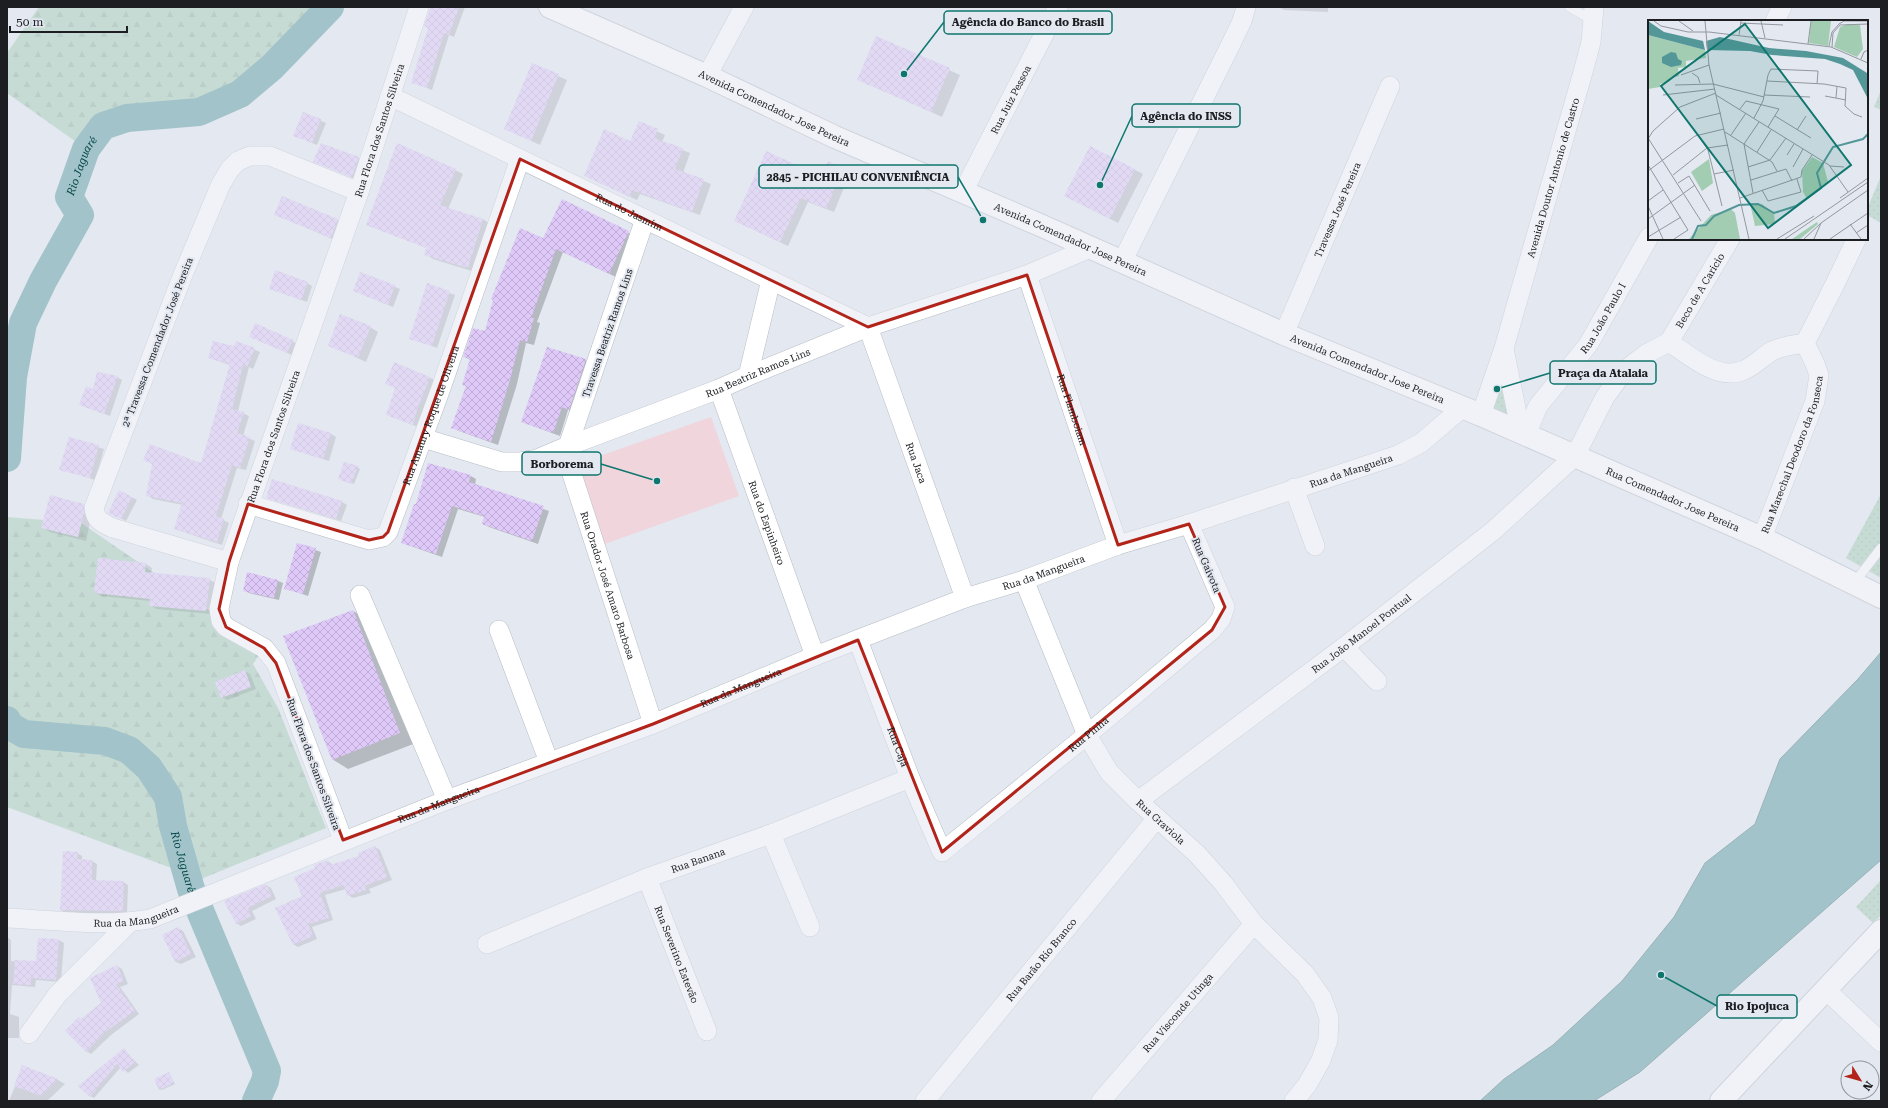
<svg xmlns="http://www.w3.org/2000/svg" width="1888" height="1108" font-family="'Roboto Serif',serif">
<style>
.industrial{fill:#f0d6dc}
.grass{fill:url(#grass-dots)}
.forest{fill:url(#forest-firs)}
.water{fill:#539799;stroke:#427375}
.shadow{fill:#0003}
.lines{fill:none;stroke-linecap:round;stroke-linejoin:round}
.river{stroke:#539799;stroke-width:28}
.building{fill:url(#building-cross-hatch)}
.lane-casing{stroke:#b7bcc5;stroke-width:10}
.street-casing{stroke:#b7bcc5;stroke-width:20}
.secondary-casing{stroke:#b7bcc5;stroke-width:24}
.lane{stroke:#fff;stroke-width:9}
.street{stroke:#fff;stroke-width:19}
.secondary{stroke:#fff;stroke-width:22}
.marked{fill:none;stroke:#b2231a;stroke-width:3;stroke-linejoin:round}
.labels{text-anchor:middle;stroke-width:4;stroke-linejoin:round;paint-order:stroke}
.street-label{font-size:10px;fill:#1c1e21;stroke:#e3e8f1}
.water-label{font-size:11px;font-style:italic;fill:#034648;stroke:#e3e8f1}
.inset-river{fill:none;stroke:#539799;stroke-width:2}
.inset-road{fill:none;stroke:#93979e;stroke-width:1}
.view{fill:#0f766e;fill-opacity:0.15;stroke:#0f766e;stroke-width:2}
.inset-edge{fill:none;stroke:#1c1e21;stroke-width:2}
.leader{fill:none;stroke:#0f766e;stroke-width:1.5}
.callout-dot{fill:#0f766e;stroke:#e3e8f1;stroke-width:1.5}
.callout{fill:#e3e8f1;stroke:#0f766e;stroke-width:1.5}
.callout-label{font-size:11px;text-anchor:middle;font-weight:bold;fill:#1c1e21}
</style>
<defs>
<pattern id="grass-dots" width="8" height="8" patternUnits="userSpaceOnUse"><rect width="8" height="8" fill="#a3cdb2"/><path d="M2 2h.1M6 6h.1" fill="none" stroke="#8cb099" stroke-width="1.8" stroke-linecap="round"/></pattern>
<pattern id="forest-firs" width="22" height="20" patternUnits="userSpaceOnUse"><rect width="22" height="20" fill="#a3cdb2"/><path d="M5 1l3.5 6h-7zM16 11l3.5 6h-7z" fill="#8cb099"/></pattern>
<pattern id="building-cross-hatch" width="8" height="8" patternUnits="userSpaceOnUse"><rect width="8" height="8" fill="#dfc9f9"/><path d="M0 0l8 8M0 8l8-8" fill="none" stroke="#bfacd5"/></pattern>
</defs>
<rect width="100%" height="100%" fill="#e3e8f1"/>
<path class="industrial" d="M711 417 739 496 602 545 574 465Z"/>
<path class="grass" d="M1881 90V110L1874 107Z
M1881 176V223L1867 215V209Z
M1503 364 1514 425 1475 409Z
M1881 494V578L1846 558Z
M1881 880V915L1873 923 1856 907Z"/>
<path class="forest" d="M39 7H330L272 67 240 94 199 112 127 118 104 126 86 149 7 93V53Z
M7 517 81 523 264 648 253 664 278 708 326 828 201 879 7 807Z"/>
<path class="water" d="M1881 652V860L1640 1072 1594 1101H1480L1504 1079 1553 1045 1622 981 1674 917 1705 863 1755 824 1780 759 1858 679Z"/>
<path class="shadow" d="M432 7H465L454 37 449 35 432 90 412 82 429 28Z
M1278 7H1328V12L1284 10Z
M876 37 960 75 942 117 858 79Z
M532 64 567 80 540 145 505 129Z
M303 113 326 123 317 145 295 136Z
M639 123 665 135 662 142 690 153 683 173 711 184 700 215 640 194 637 200 592 179 631 142Z
M1091 147 1143 174 1118 223 1073 200Z
M358 158 366 163 360 181 314 161Z
M828 162 850 173 834 212 808 202 788 246 735 221 822 178Z
M455 170 463 174 448 209 483 219 490 224 475 272 433 259 425 254 427 248 367 225Z
M562 200 635 236 616 277 563 252 537 322 540 323 534 345 526 343 517 384 498 445 459 431 452 427 466 386 470 360 465 357 486 332 544 239Z
M275 214 338 220 345 224 339 242Z
M361 273 400 289 393 307 354 291Z
M307 283 312 286 307 302 270 288Z
M427 285 455 295 437 348 410 338Z
M370 327 378 332 366 362 329 345Z
M255 339 292 341 297 344 292 355Z
M237 342 260 352 253 369 249 367 238 411 249 416 243 436 255 441 246 470 237 468 221 519 229 523 222 545 175 529 183 505 153 499 147 495 202 464 230 365 209 358 234 347Z
M585 360 591 364 575 412 568 410 560 436 522 422Z
M394 363 435 380 418 427 387 415 396 388Z
M117 377 122 380 110 416 85 407Z
M331 434 336 437 329 461 291 449Z
M69 438 104 449 95 480 61 469Z
M357 467 360 469 354 484 341 480Z
M471 476 476 479 475 485 549 511 538 544 489 527 483 524 485 517 458 509 442 557 402 543Z
M120 491 137 500 126 521 114 515Z
M267 498 342 502 347 505 341 521Z
M83 505 92 509 91 518 86 541 50 532 43 528Z
M298 544 321 552 308 596 285 588Z
M146 564 152 568 151 574 209 579 215 583 212 614 156 609 150 605V601L101 596 95 592Z
M278 581 283 583 279 600 249 593 244 590Z
M353 611 369 620 416 743 348 769 332 759Z
M245 671 250 674 256 689 227 700 222 697Z
M375 847 380 850 392 880 369 889 371 893 353 898 348 895 346 889 325 895 333 920 312 927 317 939 298 947 293 944 303 897 316 869 328 861 333 865 360 856Z
M77 853 82 856V860L92 861 97 864 96 881 123 882 128 885 127 913H66L61 910Z
M266 885 271 888 276 899 252 911 256 919 241 926 236 923 226 902Z
M178 928 183 931 196 957 181 964 176 962 164 936Z
M7 937 11 940V961L37 963 59 940 64 943 61 982 36 980 35 987 12 985 10 1014 19 1017V1038H7Z
M117 966 122 969 128 984 120 987 139 1014 111 1035 91 1054 86 1051 81 1019 102 1003 91 978Z
M124 1050 139 1065 128 1073 121 1067 94 1098 90 1096Z
M23 1067 58 1080 65 1084 47 1101H9Z
M169 1073 175 1084 162 1090 160 1089Z"/>
<g class="lines">
<g class="river">
<path id="s1" d="M7 458 13 377 23 323 43 281 80 215 69 197 86 149 103 126 127 118 199 112 240 94 272 67 330 7"/>
<path id="s2" d="M7 720 10 726 24 734 105 741 129 750 149 768 168 797 173 826 191 889 267 1071 265 1081 256 1101"/>
</g>
</g>
<path class="building" d="M431 7H459L449 35 444 33 427 88 411 83 428 28 424 26Z
M876 36 950 68 931 112 857 80Z
M532 63 559 74 531 141 504 129Z
M303 112 321 119 312 143 293 136Z
M639 121 658 129 654 138 683 148 675 169 704 179 692 212 632 190 630 197 584 176 604 129 630 141Z
M321 143 359 157 352 177 313 162Z
M397 143 456 169 440 205 483 219 468 268 424 255 426 248 366 225Z
M1090 146 1135 169 1110 219 1064 196Z
M766 151 821 176 828 161 843 168 826 209 801 198 780 242 734 221Z
M282 196 338 219 331 238 274 215Z
M562 199 629 231 609 274 556 249 531 318H534L527 342 520 340 510 380 491 442 451 428 466 386 462 385 470 359 463 357 473 328 485 331 493 300 491 299 520 228 543 238Z
M275 270 308 282 301 300 269 289Z
M360 272 395 285 388 305 353 291Z
M427 283 450 291 432 346 409 339Z
M340 314 371 326 358 358 328 346Z
M255 323 293 340 287 353 249 337Z
M213 341 234 346 236 341 255 348 247 367 243 365 232 409 244 412 237 433 250 437 240 468 232 465 216 516 224 519 217 542 174 529 182 503 146 496 152 464 143 460 150 444 201 463 230 364 208 358Z
M547 347 586 359 569 410 562 407 553 433 521 422Z
M394 362 430 377 417 410 413 425 386 415 395 388 385 384Z
M97 372 118 376 104 414 79 405 86 386 93 389Z
M298 423 331 433 323 459 290 449Z
M69 437 99 445 90 478 59 470Z
M344 462 358 466 351 484 338 479Z
M428 463 471 475 469 482 544 506 532 541 482 524 484 516 452 506 436 554 401 543 414 504H416Z
M272 479 342 501 336 519 266 498Z
M119 490 132 497 121 519 108 513Z
M50 495 84 504V513L78 537 41 528Z
M297 543 316 548 303 594 284 589Z
M98 558 146 563 145 572 210 578 206 611 149 606 150 599 94 593Z
M247 572 278 580 274 598 243 591Z
M353 610 400 733 332 760 283 636Z
M245 670 251 687 221 698 215 682Z
M375 846 387 877 365 886 366 890 347 896 344 885 320 893 329 918 308 924 313 936 293 945 275 908 302 896 294 877 315 868 314 865 328 860 330 865 359 856 358 853Z
M63 851 78 852 77 859 92 860V880L124 881 123 911 60 910Z
M266 884 272 896 248 908 251 916 236 924 224 901Z
M178 927 191 954 175 962 162 935Z
M38 938 59 939 56 980 31 978V985L13 984 15 960 36 961Z
M117 965 124 981 116 984 135 1011 105 1032 86 1052 65 1031 79 1017 81 1019 101 1003 90 978Z
M124 1048 135 1062 123 1072 117 1064 90 1097 78 1086Z
M22 1065 58 1079 41 1096 14 1086Z
M169 1072 174 1083 159 1090 154 1079Z"/>
<g class="lines">
<g class="lane-casing">
<path id="lane" d="M1569 7 1594 21
M1854 583 1881 548"/>
</g>
<g class="street-casing">
<g id="street">
<path d="M1775 21 1782 7"/>
<path d="M707 76 744 7"/>
<path id="s3" d="M390 96 868 327 965 598"/>
<path id="s4" d="M963 192 1058 7"/>
<path id="s5" d="M645 219 568 446 571 471 653 724"/>
<path d="M1122 262 1230 46 1242 21 1246 7"/>
<path id="s6" d="M1027 275 1118 545"/>
<path id="s7" d="M1284 334 1390 86"/>
<path d="M1669 342C1689 355 1718 382 1744 370 1754 366 1762 357 1772 351 1782 346 1794 345 1805 343"/>
<path id="s8" d="M1669 342 1730 239"/>
<path d="M1504 349 1521 433"/>
<path d="M748 376 771 280"/>
<path id="s9" d="M719 389 815 656"/>
<path id="s10" d="M1481 415 1504 348 1583 72 1591 42 1594 7"/>
<path id="s11" d="M1526 435 1538 406 1588 345 1649 237"/>
<path id="s12" d="M423 438 502 462H519L537 459 568 446 719 389 748 376 868 327 1027 275 1090 248"/>
<path d="M1294 488 1315 546"/>
<path id="s13" d="M248 504 369 540 383 537 388 532 440 391 520 159"/>
<path id="s14" d="M1762 538 1815 401 1819 375 1815 364 1805 343 1835 284 1856 240"/>
<path d="M229 562 113 528C102 523 95 520 94 508L182 277 221 184 230 169 238 161 250 156H270L359 192"/>
<path id="s15" d="M1024 580 1087 735 1109 772 1138 801 1197 854 1223 883 1254 924 1305 974 1322 998 1329 1018 1328 1040 1321 1060 1307 1085 1294 1101"/>
<path d="M360 595 447 800"/>
<path d="M499 630 549 762"/>
<path id="s16" d="M858 640 910 778 942 852 1087 735 1212 630 1221 619 1225 607 1189 524"/>
<path d="M1344 647 1377 681"/>
<path id="s17" d="M1138 801 1344 647 1493 531 1575 456 1605 397 1624 371 1646 354 1669 342"/>
<path d="M771 834 810 927"/>
<path id="s18" d="M343 840 276 663 264 648 226 627 221 621 219 609 229 562 359 192 419 7"/>
<path id="s19" d="M647 878 707 1031"/>
<path id="s20" d="M7 918C55 920 103 927 150 919L447 800 653 724 815 656 965 598 1024 580 1118 545 1189 524 1398 455 1421 443 1462 408"/>
<path id="s21" d="M487 944 647 878 771 834 910 778"/>
<path d="M1826 990 1881 1042"/>
<path d="M29 1034 57 995 129 923"/>
<path id="s22" d="M925 1101 1157 818"/>
<path id="s23" d="M1101 1101 1254 924"/>
</g>
</g>
<g class="secondary-casing">
<g id="secondary">
<path id="s24" d="M550 7 707 76 835 137 1040 225 1284 334 1481 415 1762 538 1881 597"/>
<path d="M1721 1101 1881 931"/>
</g>
</g>
<use href="#lane" class="lane"/>
<use href="#street" class="street"/>
<use href="#secondary" class="secondary"/>
</g>
<path d="M0 0H1888V1108H0ZM520 159 868 327 1027 275 1118 545 1189 524 1225 607 1212 630 942 852 858 640 653 724 343 840 276 663 264 648 226 627 219 609 229 562 248 504 369 540 383 537 388 532Z" fill="#e3e8f1" fill-opacity=".55" fill-rule="evenodd"/>
<path class="marked" d="M520 159 868 327 1027 275 1118 545 1189 524 1225 607 1212 630 942 852 858 640 653 724 343 840 276 663 264 648 226 627 219 609 229 562 248 504 369 540 383 537 388 532Z"/>
<g class="labels">
<g class="street-label">
<text dy="4" stroke="none"><textPath href="#s4" startOffset="104">Rua Juiz Pessoa</textPath></text>
<text dy="4" stroke="none"><textPath href="#s24" startOffset="246">Avenida Comendador Jose Pereira</textPath></text>
<text dy="4" stroke="none"><textPath href="#s18" startOffset="777">Rua Flora dos Santos Silveira</textPath></text>
<text dy="4" stroke="none"><textPath href="#s10" startOffset="248">Avenida Doutor Antonio de Castro</textPath></text>
<text dy="4" stroke="none"><textPath href="#s7" startOffset="135">Travessa José Pereira</textPath></text>
<text dy="4" stroke="none"><textPath href="#s3" startOffset="266">Rua do Jasmim</textPath></text>
<text dy="4" stroke="none"><textPath href="#s24" startOffset="570">Avenida Comendador Jose Pereira</textPath></text>
<text dy="4" stroke="none"><textPath href="#s8" startOffset="60">Beco de A Caricio</textPath></text>
<text dy="4" stroke="none"><textPath href="#s11" startOffset="141">Rua João Paulo I</textPath></text>
<text transform="translate(607 333) rotate(-71)" y="4">Travessa Beatriz Ramos Lins</text>
<text transform="translate(157 342) rotate(-69)" y="4">2ª Travessa Comendador José Pereira</text>
<text dy="4" stroke="none"><textPath href="#s24" startOffset="894">Avenida Comendador Jose Pereira</textPath></text>
<text dy="4" stroke="none"><textPath href="#s12" startOffset="355">Rua Beatriz Ramos Lins</textPath></text>
<text dy="4" stroke="none"><textPath href="#s6" startOffset="142">Rua Flamboiam</textPath></text>
<text dy="4" stroke="none"><textPath href="#s13" startOffset="272">Rua Amaury Roque de Oliveira</textPath></text>
<text dy="4" stroke="none"><textPath href="#s18" startOffset="453">Rua Flora dos Santos Silveira</textPath></text>
<text dy="4" stroke="none"><textPath href="#s14" startOffset="89">Rua Marechal Deodoro da Fonseca</textPath></text>
<text dy="4" stroke="none"><textPath href="#s3" startOffset="675">Rua Jaca</textPath></text>
<text dy="4" stroke="none"><textPath href="#s20" startOffset="1426">Rua da Mangueira</textPath></text>
<text dy="4" stroke="none"><textPath href="#s24" startOffset="1226">Rua Comendador Jose Pereira</textPath></text>
<text dy="4" stroke="none"><textPath href="#s9" startOffset="142">Rua do Espinheiro</textPath></text>
<text transform="translate(1207 565) rotate(67)" y="4">Rua Gaivota</text>
<text dy="4" stroke="none"><textPath href="#s20" startOffset="1102">Rua da Mangueira</textPath></text>
<text dy="4" stroke="none"><textPath href="#s5" startOffset="385">Rua Orador José Amaro Barbosa</textPath></text>
<text dy="4" stroke="none"><textPath href="#s17" startOffset="279">Rua João Manoel Pontual</textPath></text>
<text dy="4" stroke="none"><textPath href="#s20" startOffset="778">Rua da Mangueira</textPath></text>
<text dy="4" stroke="none"><textPath href="#s16" startOffset="416">Rua Pinha</textPath></text>
<text dy="4" stroke="none"><textPath href="#s16" startOffset="114">Rua Cajá</textPath></text>
<text transform="translate(314 764) rotate(70)" y="4">Rua Flora dos Santos Silveira</text>
<text dy="4" stroke="none"><textPath href="#s20" startOffset="454">Rua da Mangueira</textPath></text>
<text dy="4" stroke="none"><textPath href="#s15" startOffset="282">Rua Graviola</textPath></text>
<text dy="4" stroke="none"><textPath href="#s21" startOffset="227">Rua Banana</textPath></text>
<text dy="4" stroke="none"><textPath href="#s20" startOffset="130">Rua da Mangueira</textPath></text>
<text dy="4" stroke="none"><textPath href="#s19" startOffset="82">Rua Severino Estevão</textPath></text>
<text dy="4" stroke="none"><textPath href="#s22" startOffset="183">Rua Barão Rio Branco</textPath></text>
<text dy="4" stroke="none"><textPath href="#s23" startOffset="117">Rua Visconde Utinga</textPath></text>
</g>
<g class="water-label">
<text dy="4" stroke="none"><textPath href="#s1" startOffset="313">Rio Jaguaré</textPath></text>
<text dy="4" stroke="none"><textPath href="#s2" startOffset="258">Rio Jaguaré</textPath></text>
</g>
</g>
<g transform="translate(1648 20)">
<rect width="220" height="220" fill="#e3e8f1"/>
<path d="M0 15 57 30 58 38 38 41V47L30 48 31 56 22 58V61L12 64V67L0 69ZM61 139 65 163 54 171 43 152ZM169 202 170 204 152 219H144Z" fill="#a3cdb2"/>
<path d="M200 4 212 5 215 29 209 37 186 27 192 7ZM164 137 175 143 180 162 159 179 155 172 154 151ZM102 183 114 184 126 193 127 204 107 206ZM83 189 87 193 92 219H41L63 195Z" fill="#a3cdb2"/>
<path d="M163 1H183L180 26 161 23Z" fill="#a3cdb2"/>
<path d="M0 1 16 12 55 21 57 30 0 15ZM72 17 121 28 158 31 195 38 219 53 220 79 205 50 192 44 177 39 124 35 102 31 59 30 58 21ZM23 32 28 33 30 39 34 41 33 45 23 47 14 43V37Z" fill="#539799"/>
<path class="inset-river" d="M44 219 50 206 58 205 66 196 91 185 110 184 126 193 148 186 173 168 169 153 185 127 215 119 220 114"/>
<path class="inset-road" d="M6 1 13 6 40 12H61L183 27 220 43M31 1 45 11M57 1 61 45 101 219M113 1 117 18M93 3 135 5M91 15 93 1M160 24 163 1M181 26 184 12 191 4 196 1H220M184 27 185 13 192 5 220 4M213 39 216 32 220 30M44 53 50 57 52 63M33 55 61 45M119 61 176 64 198 68 197 86 206 94 214 97M27 65 65 64 116 77M15 75 67 69M68 75 181 145 200 172M116 75 162 77M177 76 198 80M188 78 189 66M92 89 98 81 131 89 120 107M127 96 163 118M106 98 115 81 120 55 123 49 170 51 169 64M48 99 73 93M149 110 158 96M77 112 124 142 129 151M49 114 60 130 74 186M83 115 98 93M0 118 53 201M0 119 5 111 32 87 68 73M109 132 123 110M139 135 146 124M0 145 40 210 26 219M182 146 196 147M100 147 122 140 138 118M145 147 155 129M0 151 47 116 76 109M66 154 86 150M25 155 59 128 80 125M103 160 138 149 144 161M30 163 41 156 62 191M114 170 120 181 153 172 149 159M105 173 96 124 111 102M92 178 153 157 154 150 164 135M192 178 220 158M0 181 15 170M0 186 15 219M0 199 47 165M202 204 213 219M208 213 220 205M0 217 33 197M129 219 166 196M137 219 220 162M156 219 173 203 220 170M166 219 173 203M182 219 220 193"/>
<path class="view" d="M97 4 203 145 120 208 13 66Z"/>
<rect width="220" height="220" class="inset-edge"/>
</g>
<path class="leader" d="M904 74L944 22M1100 185L1132 116M983 220L958 177M1497 389L1550 373M657 481L601 464M1661 975L1717 1006"/>
<g class="callout-dot">
<circle cx="904" cy="74" r="4"/>
<circle cx="1100" cy="185" r="4"/>
<circle cx="983" cy="220" r="4"/>
<circle cx="1497" cy="389" r="4"/>
<circle cx="657" cy="481" r="4"/>
<circle cx="1661" cy="975" r="4"/>
</g>
<g class="callout">
<rect x="944" y="11" width="168" height="23" rx="4"/>
<rect x="1132" y="104" width="108" height="23" rx="4"/>
<rect x="759" y="165" width="199" height="23" rx="4"/>
<rect x="1550" y="361" width="106" height="23" rx="4"/>
<rect x="522" y="452" width="79" height="23" rx="4"/>
<rect x="1717" y="995" width="80" height="23" rx="4"/>
</g>
<g class="callout-label">
<text x="1028" y="26">Agência do Banco do Brasil</text>
<text x="1186" y="120">Agência do INSS</text>
<text x="858" y="181">2845 - PICHILAU CONVENIÊNCIA</text>
<text x="1603" y="377">Praça da Atalaia</text>
<text x="562" y="468">Borborema</text>
<text x="1757" y="1010">Rio Ipojuca</text>
</g>
<rect width="1888" height="1108" fill="none" stroke="#1c1e21" stroke-width="16"/>
<g transform="translate(1860 1080) rotate(127)"><circle r="19" fill="#e3e8f1" stroke="#93979e"/>
<path d="M0-3L7 15L0 10L-7 15Z" fill="#b2231a"/>
<text y="-6" font-size="11" font-weight="bold" text-anchor="middle" fill="#1c1e21">N</text>
</g>
<path d="M10 26v6h117v-6" fill="none" stroke="#1c1e21" stroke-width="2"/>
<text x="16" y="26" font-size="12" fill="#1c1e21" stroke="#e3e8f1" stroke-width="3" paint-order="stroke">50 m</text>
</svg>
